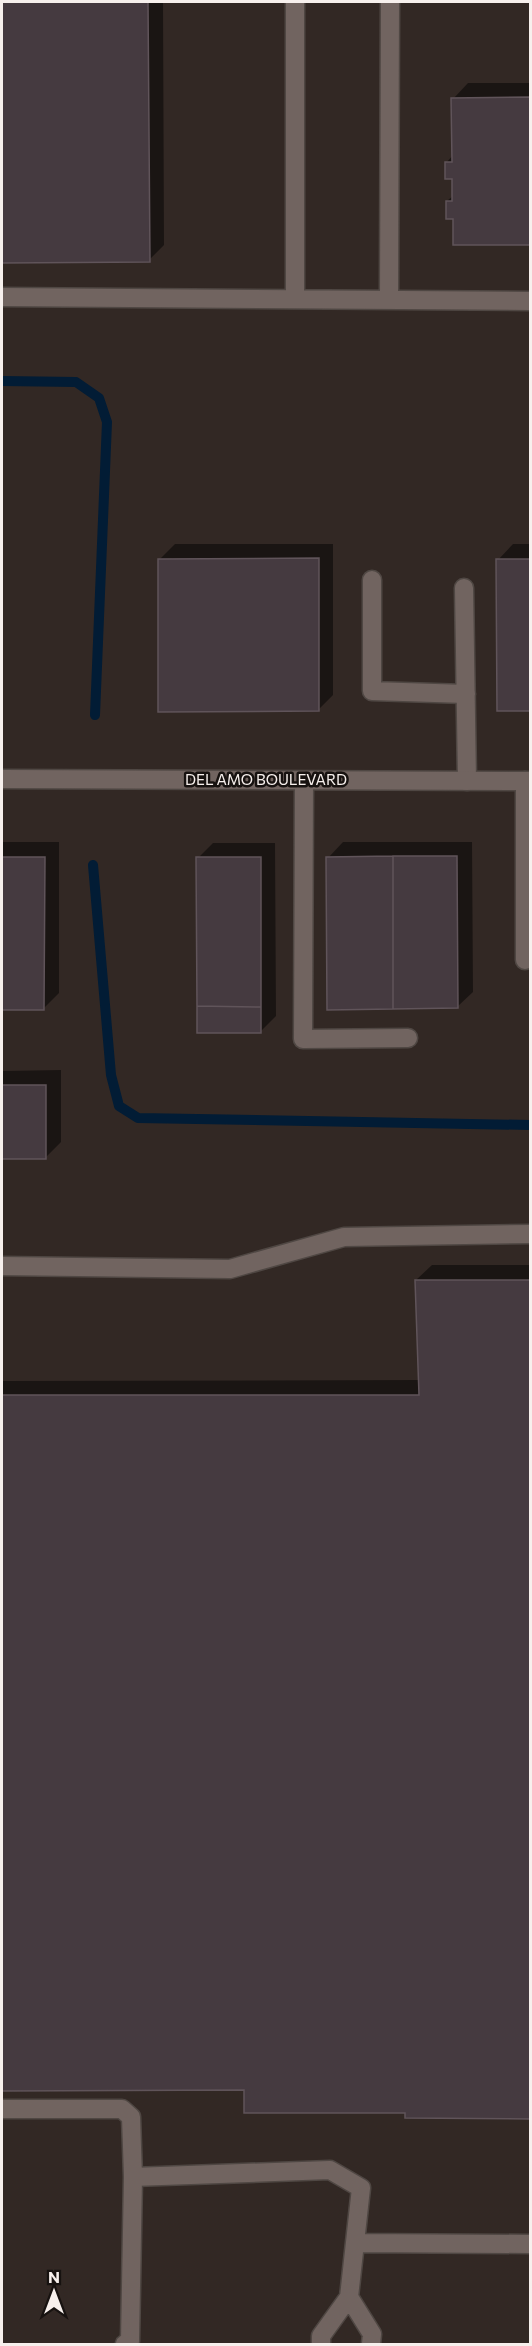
<svg xmlns="http://www.w3.org/2000/svg" width="532" height="2346" font-family="Commissioner,sans-serif">
<style>
.shadow{fill:#0007}
.lines{fill:none;stroke-linecap:round;stroke-linejoin:round}
.stream{stroke:#021c35;stroke-width:10}
.building{fill:#453a40;stroke:#60545a;stroke-width:1.5}
.lane-casing{stroke:#4f4743;stroke-width:21}
.secondary-casing{stroke:#4f4743;stroke-width:21}
.lane{stroke:#716460;stroke-width:18}
.secondary{stroke:#716460;stroke-width:18}
.labels{text-anchor:middle;stroke-width:5;stroke-linejoin:round;paint-order:stroke}
.street-label{font-size:15px;fill:#f7f0ed;stroke:#171210}
</style>
<rect width="100%" height="100%" fill="#322824"/>
<path class="shadow" d="M2 2H163L164 245 149 260 2 261Z
M468 83H530V243H454V218L447 201 454 195V177L447 162 453 155V99Z
M175 544H333V695L318 710 159 560Z
M513 544H530V709H499L498 560Z
M2 842H59V993L43 1009 2 1008Z
M343 842H472L473 992 457 1007 328 858Z
M213 843H275L276 1016 260 1032 198 858Z
M61 1070V1142L46 1157H2V1071Z
M432 1265H530V2117H407V2111L246 2089 2 2090V1381L420 1380 416 1280Z"/>
<g class="lines">
<path class="stream" d="M2 381 76 382 99 398 107 422 95 715
M93 865 111 1075 119 1106 138 1118 530 1125"/>
</g>
<path class="building" d="M2 2H148L150 262 2 263Z
M530 97V245H453V219H446V201H452V179H445V162H452L451 98Z
M319 558V711L158 712V559Z
M496 559H530V711H497Z
M393 856V1009L327 1010 326 857Z
M393 856H457L458 1008 393 1009Z
M2 857H45L44 1010H2Z
M196 857H261V1007L197 1006Z
M197 1006 261 1007V1033H197Z
M2 1085H46V1159H2Z
M415 1280H530V2119L405 2118V2113H244V2090L2 2091V1395H419Z"/>
<g class="lines">
<g class="lane-casing">
<path id="lane" d="M295 2V299
M2 297 530 301
M389 300 390 2
M372 580V691L466 694
M464 588 467 781
M304 781 303 1039 408 1038
M525 781V960
M2 1266 230 1269 344 1237 530 1234
M2 2109H122L131 2117 133 2177 130 2341 125 2344
M133 2177 330 2170 361 2188 349 2297
M356 2243 530 2244
M321 2344V2336L349 2297 372 2334 371 2344"/>
</g>
<g class="secondary-casing">
<path id="secondary" d="M2 779 530 781"/>
</g>
<use href="#lane" class="lane"/>
<use href="#secondary" class="secondary"/>
</g>
<g class="labels">
<g class="street-label">
<text x="266" y="785">DEL AMO BOULEVARD</text>
</g>
</g>
<rect width="532" height="2346" fill="none" stroke="#f7f0ed" stroke-width="6"/>
<g transform="translate(54 2292)" stroke="#171210" stroke-width="4.5" paint-order="stroke">
<path d="M0-4.5L10 22L0 15L-10 22Z" fill="#f7f0ed"/>
<text y="-9" font-size="16" font-weight="bold" text-anchor="middle" fill="#f7f0ed">N</text>
</g>
</svg>
